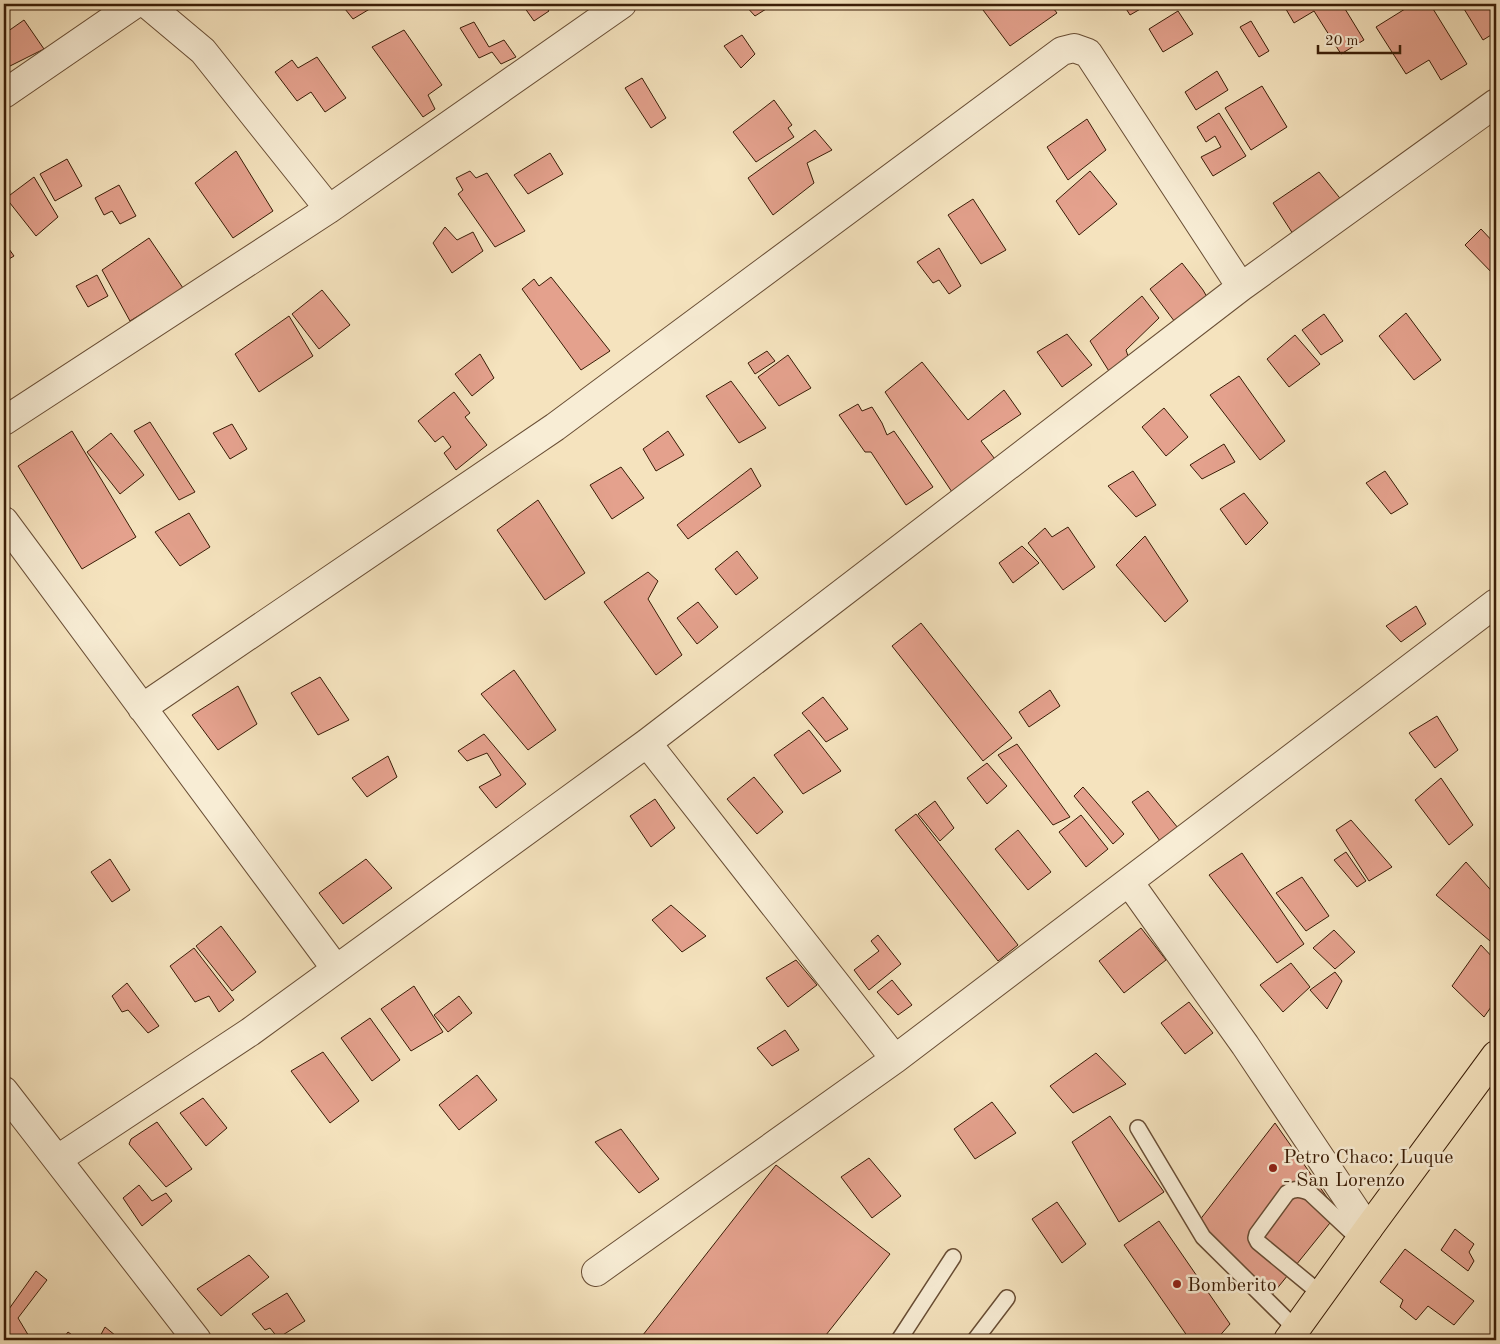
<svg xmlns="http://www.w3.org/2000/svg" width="1500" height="1344" font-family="'Old Standard TT',serif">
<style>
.building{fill:#e4a18d;stroke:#3a1d07}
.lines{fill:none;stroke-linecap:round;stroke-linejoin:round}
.service-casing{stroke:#694e35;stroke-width:18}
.minor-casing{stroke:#694e35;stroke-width:30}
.primary-casing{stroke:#3a1d07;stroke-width:30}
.service{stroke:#f8edd5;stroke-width:15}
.minor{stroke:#f8edd5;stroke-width:28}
.primary{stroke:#f5e3be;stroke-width:28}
.poi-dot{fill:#8f2418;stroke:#f8edd5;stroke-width:2}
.labels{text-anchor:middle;stroke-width:5;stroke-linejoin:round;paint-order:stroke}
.poi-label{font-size:20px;fill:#3a1d07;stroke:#f8edd5;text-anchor:start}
</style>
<rect width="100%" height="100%" fill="#f5e3be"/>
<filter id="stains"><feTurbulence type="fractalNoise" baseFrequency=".004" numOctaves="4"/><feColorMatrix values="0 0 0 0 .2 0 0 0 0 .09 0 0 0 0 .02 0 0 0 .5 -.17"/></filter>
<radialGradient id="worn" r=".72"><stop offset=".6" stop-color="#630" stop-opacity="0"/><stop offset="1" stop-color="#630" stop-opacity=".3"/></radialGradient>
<path class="building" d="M341 4H378L353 19Z
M522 4H544L549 11 534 21Z
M744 4H774L755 16Z
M993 4H1050L1057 13 1010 46 983 10Z
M1123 4H1149L1130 15Z
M1283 4H1342L1364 40 1341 54 1314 11 1294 23Z
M1413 4H1430L1467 64 1441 80 1429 60 1406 74 1376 27Z
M1461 4H1496V32L1483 40Z
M1178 11 1193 34 1163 52 1149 29Z
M24 20 44 49 4 69V34Z
M1251 21 1269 51 1259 57 1240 27Z
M474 22 489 47 504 40 516 57 501 64 492 52 479 58 460 28Z
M404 30 442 85 428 95 435 109 423 117 372 47Z
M742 35 755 54 741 68 724 46Z
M317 57 346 98 325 112 311 92 297 101 275 72 292 60 298 68Z
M1217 71 1228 90 1196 110 1185 92Z
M642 78 666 118 651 128 625 88Z
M1262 86 1287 127 1251 150 1225 108Z
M774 100 792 125 788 128 794 137 756 162 733 132Z
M1219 113 1246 156 1213 176 1201 157 1221 147 1215 136 1206 142 1197 127Z
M1087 119 1106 150 1068 180 1047 147Z
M815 130 832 150 807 163 814 183 773 215 748 178Z
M236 151 273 211 233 238 195 183Z
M550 153 563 174 528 194 514 175Z
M67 159 82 186 55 201 40 174Z
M470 171 476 178 487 173 525 231 495 247 458 194 463 190 456 178Z
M1090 171 1117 204 1079 235 1056 201Z
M1319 172 1343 202 1293 234 1273 203Z
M34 177 58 217 36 236 6 198Z
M119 185 136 216 120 224 112 211 104 215 95 198Z
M973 199 1006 250 981 264 948 215Z
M445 227 457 240 473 232 483 251 452 273 433 243Z
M1481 229 1496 245V277L1465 245Z
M149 238 183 288 130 321 102 270Z
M4 242 14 256 4 262Z
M939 248 961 286 949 294 939 280 933 283 917 262Z
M1182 263 1203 290 1207 297 1175 322 1150 289Z
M97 275 108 296 88 307 76 286Z
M551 277 610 351 581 370 522 289 534 279 539 286Z
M322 290 350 325 319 349 292 314Z
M1142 296 1159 318 1126 350 1130 362 1112 376 1090 341Z
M1406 313 1441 360 1414 380 1379 336Z
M1324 314 1343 341 1321 355 1302 330Z
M289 316 313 356 259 392 235 354Z
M1067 334 1092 365 1062 387 1037 352Z
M1295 335 1320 364 1289 387 1267 359Z
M767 351 775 361 755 374 748 363Z
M480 354 494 378 472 396 455 374Z
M788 355 811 388 779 406 758 377Z
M922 362 968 420 1004 390 1021 414 981 441 998 463 954 495 885 392Z
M1239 376 1285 441 1260 460 1210 395Z
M731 381 766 428 739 443 706 396Z
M454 392 470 413 465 417 487 445 456 470 444 453 451 447 443 436 435 442 418 421Z
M858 404 862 411 872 407 882 423 887 435 894 431 933 487 906 505 871 452H865L839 415Z
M1164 408 1188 437 1166 456 1142 427Z
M150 422 195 492 179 500 134 431Z
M232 424 247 449 230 459 213 433Z
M72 431 136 537 82 569 18 466Z
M668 431 684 455 656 471 643 449Z
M111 433 144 475 120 494 87 452Z
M1224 444 1235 462 1202 479 1190 465Z
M621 467 644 498 612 519 590 485Z
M751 468 761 486 688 539 677 525Z
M1133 471 1156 505 1136 517 1108 486Z
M1385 471 1408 504 1391 514 1366 483Z
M1244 493 1268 523 1246 545 1220 509Z
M538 500 585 573 545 600 497 530Z
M189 513 210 547 180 566 155 532Z
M1068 527 1095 567 1063 590 1028 543 1045 528 1052 537Z
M1145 536 1188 601 1165 622 1116 565Z
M1022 546 1039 563 1013 583 999 563Z
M737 551 758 578 736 595 715 569Z
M648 572 658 581 648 599 682 655 656 675 604 602Z
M698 602 718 627 697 644 677 618Z
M1416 606 1426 624 1401 642 1386 626Z
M921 623 1012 738 983 761 892 646Z
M514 670 556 730 528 750 481 694Z
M320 677 349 720 318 735 291 693Z
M238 686 257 724 218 750 192 715Z
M1050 690 1060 706 1029 727 1019 712Z
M823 697 848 729 826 742 802 713Z
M1437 716 1458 750 1435 768 1409 733Z
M809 730 841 771 803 794 774 755Z
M484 734 526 784 496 808 479 787 501 775 487 753 467 761 458 751Z
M1017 744 1070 817 1053 825 998 755Z
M388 756 397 777 367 797 352 778Z
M987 763 1007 786 987 804 967 778Z
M754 777 783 812 757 834 727 799Z
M1441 778 1473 825 1449 845 1415 800Z
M1083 787 1124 834 1113 844 1074 796Z
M1148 791 1178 828 1160 841 1132 802Z
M655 799 675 828 651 847 630 816Z
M935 801 954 828 940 841 918 814Z
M916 814 1018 945 998 961 895 830Z
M1081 815 1108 849 1086 867 1059 832Z
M1351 820 1392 867 1369 881 1336 830Z
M1018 830 1051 872 1028 890 995 849Z
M1346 852 1366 881 1357 887 1334 860Z
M1242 853 1304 944 1277 963 1209 875Z
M110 859 130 890 112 902 91 872Z
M366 859 392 888 343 924 319 893Z
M1466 862 1496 896V936L1490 941 1436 895Z
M1302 877 1329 916 1306 931 1276 893Z
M671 905 706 936 682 952 652 920Z
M221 926 256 972 232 991 196 946Z
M1141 928 1166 960 1124 993 1099 961Z
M1334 930 1355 952 1335 969 1313 948Z
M878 935 901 964 869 990 854 970 879 951 871 941Z
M1481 945 1496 961V1000L1484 1017 1452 986Z
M194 948 234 1000 219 1012 209 996 195 1002 170 966Z
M796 960 817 985 788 1007 766 978Z
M1291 963 1310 987 1283 1012 1260 985Z
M1335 972 1342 981 1327 1009 1310 990Z
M892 980 912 1005 898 1015 877 992Z
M127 983 159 1026 148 1033 128 1010 122 1012 112 996Z
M414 986 443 1032 411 1051 381 1009Z
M459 996 472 1013 448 1032 434 1015Z
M1189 1002 1213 1033 1185 1054 1161 1023Z
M370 1018 400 1060 372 1081 341 1038Z
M785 1030 799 1050 772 1066 757 1048Z
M323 1052 359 1101 330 1123 291 1071Z
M1096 1053 1126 1084 1073 1113 1050 1086Z
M477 1075 497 1100 459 1130 439 1105Z
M203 1098 227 1128 206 1146 180 1113Z
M992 1102 1016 1133 975 1159 954 1129Z
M1110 1116 1164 1192 1119 1222 1072 1142Z
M157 1122 192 1169 166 1187 129 1144 131 1139Z
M1275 1123 1338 1213 1271 1296 1199 1221Z
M621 1129 659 1179 639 1193 595 1142Z
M869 1158 901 1196 872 1218 841 1177Z
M776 1165 890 1254 822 1340H639Z
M139 1185 152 1201 166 1193 172 1201 142 1226 123 1198Z
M1057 1202 1086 1244 1062 1263 1032 1219Z
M1159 1221 1230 1324 1216 1340H1190L1124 1245Z
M1455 1229 1474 1244 1469 1252 1474 1261 1468 1271 1441 1250Z
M1405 1249 1474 1301 1454 1325 1428 1306 1416 1320 1400 1307 1403 1300 1380 1282Z
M249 1255 269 1277 221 1316 197 1289Z
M36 1271 47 1280 18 1318 30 1338 28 1340H4V1316Z
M287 1293 305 1321 278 1338 270 1328 265 1330 252 1314Z
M105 1327 121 1340H98Z
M68 1332 79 1340H62Z"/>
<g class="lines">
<g class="service-casing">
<path id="service" d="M1138 1128 1203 1237 1296 1329
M1321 1294 1258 1242 1256 1238 1257 1234 1287 1193C1295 1188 1301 1189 1310 1193L1360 1240
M899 1340 953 1257
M975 1340 1007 1298"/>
</g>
<g class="minor-casing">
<path id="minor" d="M147 4 203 51 329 209
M4 94 135 4
M4 421 329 209 622 4
M4 521 336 969
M142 708 555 427 1062 51 1074 48 1088 53 1241 287
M647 743 895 1059
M1129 882 1245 1045 1368 1229
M4 1091 197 1340
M58 1159 250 1032 647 743 1241 287 1496 103
M596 1272 895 1059 1496 603"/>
</g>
<g class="primary-casing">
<path id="primary" d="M1288 1340 1368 1229 1496 1055"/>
</g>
<use href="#service" class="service"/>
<use href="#minor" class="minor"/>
<use href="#primary" class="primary"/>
</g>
<g class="poi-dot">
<circle cx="1273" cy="1168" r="5"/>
<circle cx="1177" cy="1284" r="5"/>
</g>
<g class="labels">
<g class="poi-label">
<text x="1283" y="1163">Petro Chaco: Luque<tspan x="1283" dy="23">- San Lorenzo</tspan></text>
<text x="1187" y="1291">Bomberito</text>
</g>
</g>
<rect width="1500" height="1344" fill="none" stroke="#f5e3be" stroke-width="20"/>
<rect x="5" y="5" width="1490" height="1334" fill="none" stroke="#3a1d07" stroke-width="2.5"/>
<rect x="10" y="10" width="1480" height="1324" fill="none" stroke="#3a1d07"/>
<path d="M1318 45v8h82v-8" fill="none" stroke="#3a1d07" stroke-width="2.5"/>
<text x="1325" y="45" font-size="15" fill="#3a1d07" stroke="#f8edd5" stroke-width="4" paint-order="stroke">20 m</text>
<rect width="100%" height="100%" filter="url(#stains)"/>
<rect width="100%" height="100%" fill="url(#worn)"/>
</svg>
